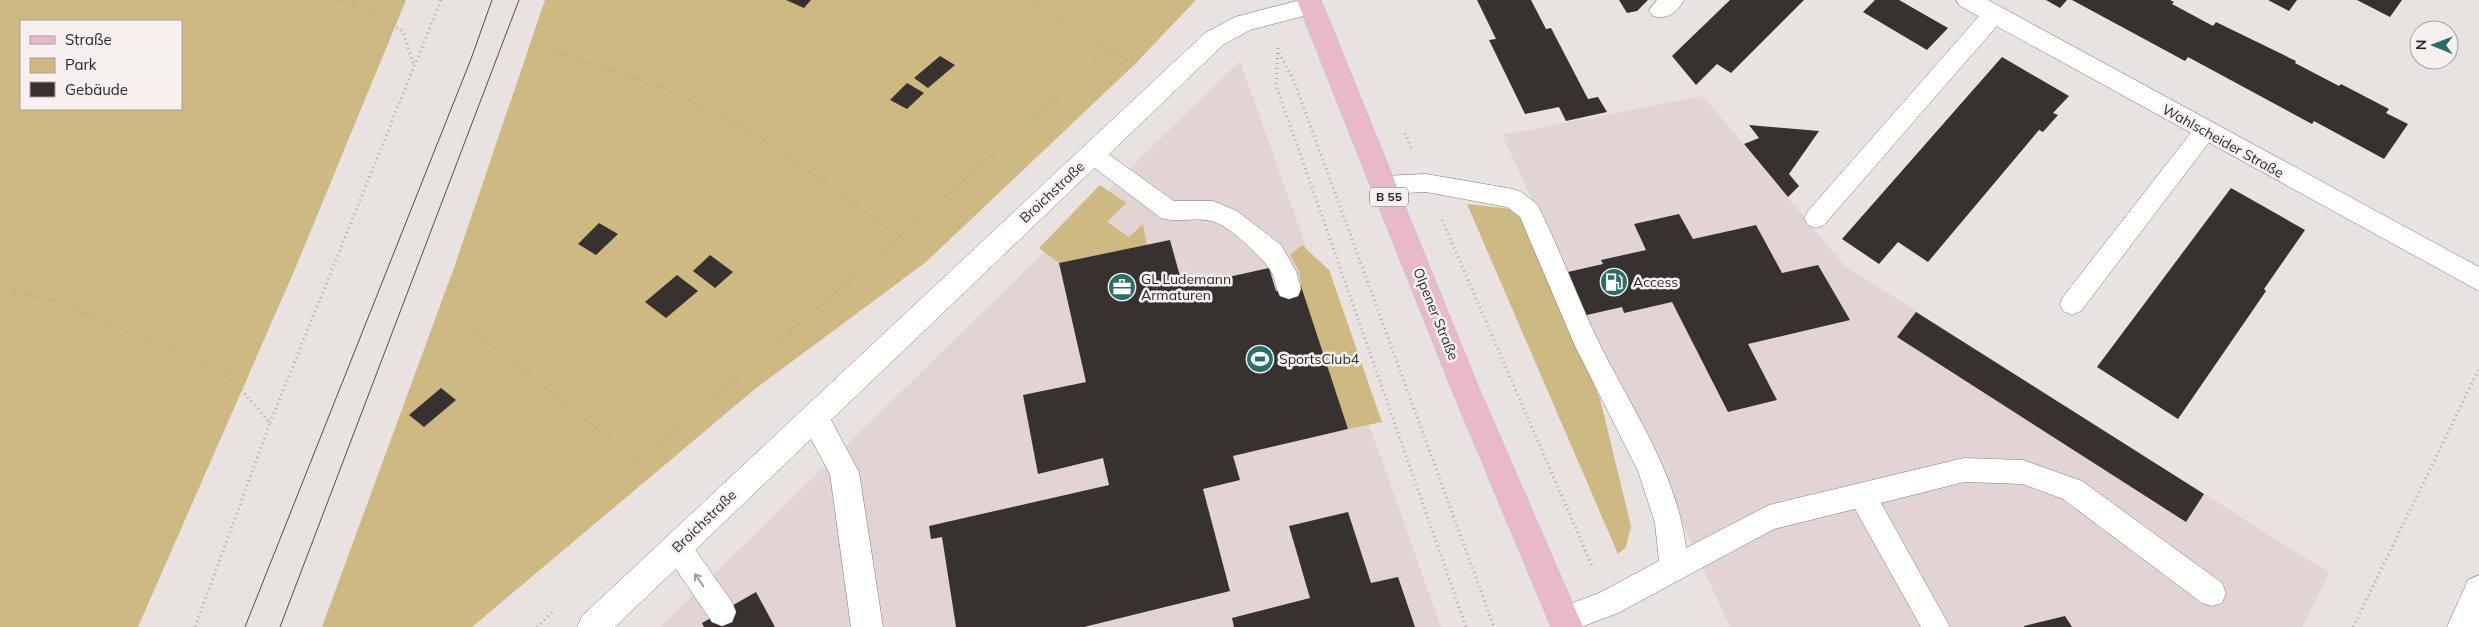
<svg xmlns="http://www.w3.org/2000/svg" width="2479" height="627" font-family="Mulish,sans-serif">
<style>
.built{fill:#e2d4d2}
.green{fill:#cdb981;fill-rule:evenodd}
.building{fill:#36322f}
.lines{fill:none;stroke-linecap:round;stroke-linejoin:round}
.service-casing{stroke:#807a7a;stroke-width:1}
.minor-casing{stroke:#807a7a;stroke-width:1}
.secondary-casing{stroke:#807a7a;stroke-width:1}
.primary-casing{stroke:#bfbebe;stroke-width:1}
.path{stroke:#ada8a7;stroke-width:3;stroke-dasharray:1 4;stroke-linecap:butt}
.service{fill:#fff;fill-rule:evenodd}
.minor{fill:#fff;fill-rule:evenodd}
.secondary{fill:#fff;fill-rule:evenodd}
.primary{fill:#e7b9ca;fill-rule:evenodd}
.tram{stroke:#524f4e;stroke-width:1}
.oneway{stroke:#9f9e9e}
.labels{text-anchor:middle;stroke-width:5;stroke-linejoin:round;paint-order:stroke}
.shield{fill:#f6f0ef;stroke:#676463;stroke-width:1}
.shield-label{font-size:12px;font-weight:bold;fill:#2a2827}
.street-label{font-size:14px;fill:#2a2827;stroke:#f6f0ef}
.poi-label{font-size:14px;fill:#2a2827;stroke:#f6f0ef;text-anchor:start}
</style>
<rect width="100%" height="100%" fill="#e8e2e1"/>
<path class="built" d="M1240 61 1441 627H660Z
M1703 96 1845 266 2329 573 2302 627H1730L1502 135Z"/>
<path class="green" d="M0 0H406L295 269 138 627H0ZM21 21H181V109H21Z
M545 0H1196L1135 64 926 262 755 389 472 627H322L455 265Z
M1100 185 1126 203 1107 222 1129 237 1143 224 1147 245 1059 263 1039 248Z
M1467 204 1522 210 1600 399 1631 526 1626 547 1618 554Z
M1302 245 1329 270 1382 422 1348 429 1301 286 1299 271 1290 255Z"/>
<path class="building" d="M786 0H811L804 8Z
M1477 0H1531L1546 29 1551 28 1588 99 1598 97 1607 112 1566 121 1559 107 1525 114 1489 40 1496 39Z
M1619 0H1648L1637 11 1627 13Z
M1730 0H1804L1731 73 1717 64 1696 85 1672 56Z
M1875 0H1899L1948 28 1927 50 1863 12Z
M2046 0H2067L2060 8Z
M2072 0H2170L2174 2 2172 4 2213 26 2216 22 2296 61 2295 63 2339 86 2341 84 2389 109 2386 113 2408 124 2384 159 2314 121 2312 124 2188 57 2185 61Z
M2268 0H2297L2289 11Z
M2357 0H2402L2390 17Z
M940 56 955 65 928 88 914 78Z
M2002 57 2069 96 2053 113 2058 115 2043 132 2039 130 1928 262 1898 242 1879 264 1842 239Z
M907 83 924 93 907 109 890 100Z
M1749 125 1819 131 1789 174 1799 186 1788 197 1744 144 1759 138Z
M2231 188 2305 230 2264 289 2266 291 2178 419 2097 367Z
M1679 214 1693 239 1756 225 1782 273 1818 265 1850 320 1748 344 1777 400 1728 412 1672 302 1624 313 1622 307 1578 317 1559 274 1603 264 1601 260 1646 250 1634 224Z
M599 223 618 234 596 255 578 244Z
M1170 240 1183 287 1269 268 1276 291 1301 286 1348 429 1233 456 1240 480 1203 489 1230 591 1084 627H956L942 537 931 539 929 526 1109 485 1103 458 1038 474 1023 395 1086 382 1059 263Z
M710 255 733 272 715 288 693 271Z
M677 275 698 291 666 318 645 302Z
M1916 312 2204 494 2186 522 1897 337Z
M441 388 456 400 424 427 409 415Z
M1348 512 1371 583 1398 577 1415 627H1234L1232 618 1310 598 1289 526Z
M756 592 775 627H704L702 623Z
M2065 616 2072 627H2024V626Z"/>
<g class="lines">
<g class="service-casing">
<path id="service" d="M1994 6 2002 8 2005 14 2002 20 1824 225 1816 228 1808 225 1804 218 1808 211 1986 8Z
M2205 122 2213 125 2216 131 2213 137 2081 311 2072 315 2063 311 2060 304 2063 297 2197 125Z
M1092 145 1100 148 1174 201H1213L1237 211 1281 245 1296 271 1301 289 1298 296 1289 299 1280 296C1276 288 1275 278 1271 271 1262 257 1228 224 1211 221 1195 217 1177 223 1161 218L1084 160 1080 154 1084 148Z
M1426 174 1513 189 1521 192 1537 204C1560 249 1577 297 1599 343 1632 409 1677 473 1686 548L1769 505 1964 458 2023 460 2082 481 2222 583 2226 593 2222 603 2212 606 2202 603 2063 499 2023 484 1964 482 1881 503 1950 627H1921L1855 509 1774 529 1618 613 1581 627H1553L1550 620 1554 610 1599 593 1659 561 1655 523 1638 471 1575 346 1520 217 1507 207 1426 192 1384 194 1376 192 1372 185 1376 178 1384 176Z
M677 534 687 538 732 602 736 612 732 622 722 626 712 622 667 556 663 547 667 538Z"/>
</g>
<g class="minor-casing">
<path id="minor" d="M1300 0H1319L1323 6 1319 12 1250 30 1223 45 831 420 859 472 883 627H851L830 474 811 439 615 627H577L582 616 1205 33 1235 17Z
M1657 0H1684C1677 13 1667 20 1653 16L1649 10Z
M1956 0H1988L2479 267V291L1960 6Z"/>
</g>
<g class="secondary-casing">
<path id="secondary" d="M2479 575V627H2447L2468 580Z"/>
</g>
<g class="primary-casing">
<path id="primary" d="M1297 0H1321L1479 388 1583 627H1551L1451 388Z"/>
</g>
<path class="path" d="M338 0 363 8 403 31 414 66
M1028 0 1109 50
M1278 48 1276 85 1466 627
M548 49 667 89 755 134 900 237
M1279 53 1294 81 1494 627
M1405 133 1412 150
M1442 220 1593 568
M0 288 54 301 226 372 270 423 195 627
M459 319 638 462 900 237 1109 50 1136 64
M270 423 441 0
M537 627 555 610
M2353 627 2479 369"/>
<use href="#service" class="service"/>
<use href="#minor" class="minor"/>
<use href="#secondary" class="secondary"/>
<use href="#primary" class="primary"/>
<path class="tram" d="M245 627 471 59 492 0
M280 627 519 0"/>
</g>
<defs><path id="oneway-shaft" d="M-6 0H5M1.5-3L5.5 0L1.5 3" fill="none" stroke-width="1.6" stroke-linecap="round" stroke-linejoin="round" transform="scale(1.25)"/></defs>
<use class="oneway" href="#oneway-shaft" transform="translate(699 580) rotate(-125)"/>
<defs>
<g id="fuel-disc" transform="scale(1.4375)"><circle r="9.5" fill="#287067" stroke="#f6f0ef"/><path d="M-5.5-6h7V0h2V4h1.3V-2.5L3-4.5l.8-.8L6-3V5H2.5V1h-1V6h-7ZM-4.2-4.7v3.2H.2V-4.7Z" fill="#fff"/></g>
<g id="office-disc" transform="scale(1.4375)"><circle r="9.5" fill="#287067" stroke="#f6f0ef"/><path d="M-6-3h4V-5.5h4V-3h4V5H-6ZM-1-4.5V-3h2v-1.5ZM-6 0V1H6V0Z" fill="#fff"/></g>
<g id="stadium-disc" transform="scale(1.4375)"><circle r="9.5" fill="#287067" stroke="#f6f0ef"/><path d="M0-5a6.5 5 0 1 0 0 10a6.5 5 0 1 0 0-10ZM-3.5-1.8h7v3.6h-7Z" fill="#fff"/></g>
</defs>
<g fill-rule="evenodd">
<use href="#fuel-disc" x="1614" y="282"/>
<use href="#office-disc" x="1122" y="287"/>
<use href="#stadium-disc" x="1260" y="359"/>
</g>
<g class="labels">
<rect class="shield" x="1370" y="187.5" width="38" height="19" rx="4"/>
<g class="shield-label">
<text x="1389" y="201">B 55</text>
</g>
<g class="street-label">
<text transform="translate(2223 141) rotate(29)" y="5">Wahlscheider Straße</text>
<text transform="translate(1052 192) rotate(-43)" y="5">Broichstraße</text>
<text transform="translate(1436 314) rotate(68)" y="5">Olpener Straße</text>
<text transform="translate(704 521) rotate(-44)" y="5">Broichstraße</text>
</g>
<g class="poi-label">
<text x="1141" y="284">GL Ludemann<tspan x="1141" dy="16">Armaturen</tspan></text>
<text x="1633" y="287">Access</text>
<text x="1279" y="364">SportsClub4</text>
</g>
</g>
<rect x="20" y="20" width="162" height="90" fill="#f6f0ef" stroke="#a4a09f"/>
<rect x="30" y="36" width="25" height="8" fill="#e7b9ca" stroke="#a4a09f"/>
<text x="65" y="45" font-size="15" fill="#2a2827">Straße</text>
<rect x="30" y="58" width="25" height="15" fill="#cdb981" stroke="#a4a09f"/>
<text x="65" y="70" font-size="15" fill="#2a2827">Park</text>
<rect x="30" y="82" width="25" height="15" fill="#36322f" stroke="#a4a09f"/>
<text x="65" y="95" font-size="15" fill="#2a2827">Gebäude</text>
<g transform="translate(2434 45) rotate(271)"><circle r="24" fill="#f6f0ef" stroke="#a4a09f"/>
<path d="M0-4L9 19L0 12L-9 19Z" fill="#287067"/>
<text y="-8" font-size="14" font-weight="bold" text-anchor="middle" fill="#2a2827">N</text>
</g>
</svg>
